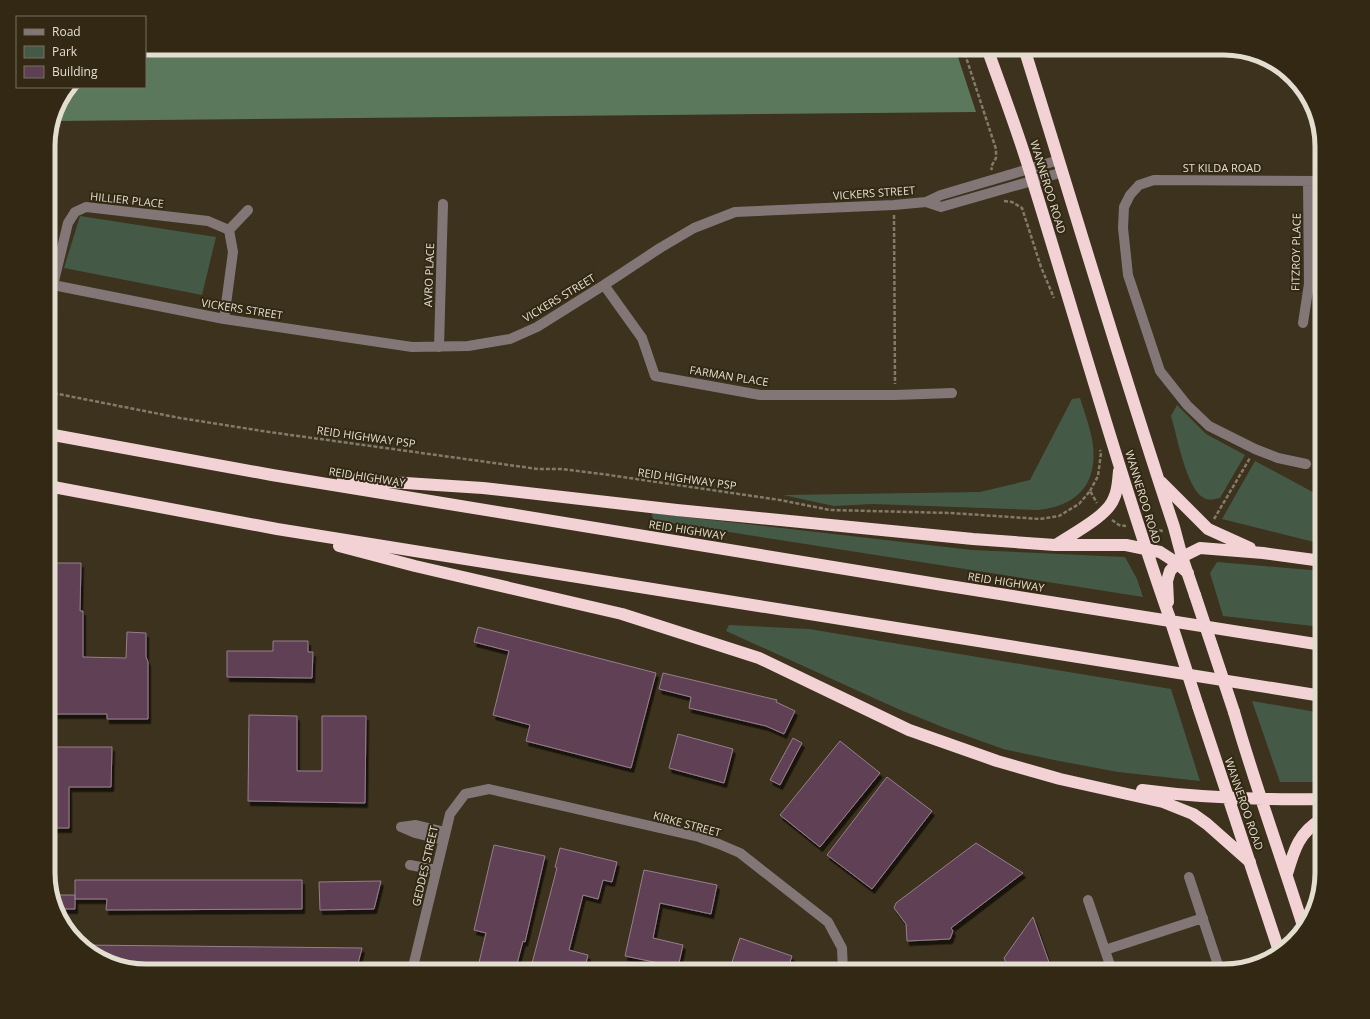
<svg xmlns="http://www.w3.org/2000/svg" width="1370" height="1019" font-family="'Open Sans',sans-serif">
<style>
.green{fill:#445a46}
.forest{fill:#5b785d}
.building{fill:#5e4055;stroke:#967e8e;filter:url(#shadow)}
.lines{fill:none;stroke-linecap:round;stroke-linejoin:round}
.path{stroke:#837b69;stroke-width:2.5;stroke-dasharray:4 2;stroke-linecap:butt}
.minor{stroke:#837677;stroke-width:10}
.highway{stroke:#f2d2d5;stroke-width:12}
.highway-bridge{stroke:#f2d2d5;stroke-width:12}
.labels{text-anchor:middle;stroke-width:4;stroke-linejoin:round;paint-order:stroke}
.street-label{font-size:11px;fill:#e4ded1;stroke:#322813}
.rim{fill:none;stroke:#e4ded1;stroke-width:5}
</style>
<defs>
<filter id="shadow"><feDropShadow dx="2.5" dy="4.5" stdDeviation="0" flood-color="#0009"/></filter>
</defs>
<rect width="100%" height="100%" fill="#3c321d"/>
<path class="green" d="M80 216 216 237 202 295 64 268Z
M1080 398C1084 411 1092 433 1093 446 1097 485 1077 505 1039 510L873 504 834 506 783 495 980 492 1030 480 1072 399Z
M1177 405 1206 434 1245 455 1220 498C1215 499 1209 501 1204 498 1186 489 1177 435 1171 416Z
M1255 461 1322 497V544L1222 519Z
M652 513 972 550 1125 557 1137 579 1143 597 653 520Z
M1217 562 1322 571V627L1223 616 1210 573Z
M729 625 809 629 1171 689 1200 781 1118 772 1054 760 1003 749 945 728 898 709 726 631Z
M1252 701 1322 713V782H1280Z
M1322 852V873L1318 899C1313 881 1314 869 1322 852Z"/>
<path class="forest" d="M145 48H955L976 112 53 121 58 103 70 87H145Z"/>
<path class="building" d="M48 563H81L80 611H83V657L126 658 127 632 146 633V657L148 662V719H107V714H48Z
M478 627 656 673 631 768 526 741 530 725 493 715 509 651 474 642Z
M273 641H308V652H313L312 678 227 677V651H273Z
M663 673 777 700 776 702 795 711 784 734 766 726 689 708 691 697 659 689Z
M249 715 297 716V771H322V716H366L365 803 248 801Z
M678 734 733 749 724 783 669 768Z
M793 738 802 743 780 785 770 780Z
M840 741 880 773 820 847 780 815Z
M48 747H112L111 787H69V828H48Z
M887 777 932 811 872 889 827 855Z
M976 843 1023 873 951 928 953 931 950 939 907 941 906 924 894 908 896 903Z
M494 845 545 856 525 942 523 941 515 971H477L486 933 474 930Z
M560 848 617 862 612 882 603 880 598 899 583 895 569 950 588 955 584 971H530L557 868 555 867Z
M644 870 717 885 711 914 660 903 653 938 683 945 678 967 625 956Z
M75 880H302V909L106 910 107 899H75Z
M381 881 374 909 320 910 319 882Z
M53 895H75V909H61V920Z
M1033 917 1052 971H1009L1004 958Z
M740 938 792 956 787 971H729Z
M81 945 362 948 356 971H146L114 966 86 951Z
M953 964 972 971H951Z
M904 965 919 971H901Z"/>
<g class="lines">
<path class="path" d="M963 48 996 149V158L991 167 992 170
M1004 201 1012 202 1022 208 1041 267 1054 298
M894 215 895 384
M48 392 180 418 269 432 538 469H561L602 474 780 500 830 510 951 513 1040 519 1059 516 1079 504 1090 491 1097 503
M1315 469 1322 473
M1090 491 1098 476 1101 453 1100 450
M1214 519 1250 458
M1112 520 1119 525 1126 526
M1153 529 1163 531
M1316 843 1322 837"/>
<path class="minor" d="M926 202 941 207 1063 172
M229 230 248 210
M48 284 224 319 412 347 468 346 510 339 537 327 604 285 660 248 694 228 735 212 894 205 926 202 941 195 1059 160
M53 285 68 223 75 212 86 207 208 221 229 230 233 252 224 319
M604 285 642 338 655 376 760 395H895L952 393
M1303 323 1309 284 1308 181
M439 347 443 204
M1306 464 1278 458 1255 449 1209 426 1187 405 1160 371 1128 275 1123 228 1124 207 1130 195 1139 185 1154 180 1322 181
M401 827 416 825 445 832
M401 827 415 833 443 840
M410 865 436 870
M1189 877 1220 971
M1088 900 1112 971
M1105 950 1203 918
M412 971 450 814 465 794 489 789 699 837 719 844 740 853 828 922 842 948 843 971"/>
<path class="highway" d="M987 48C1003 93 1020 137 1033 182 1078 327 1119 473 1169 616
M1024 48C1074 208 1121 368 1174 527L1182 557 1195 595
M48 434 272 475 943 585 1322 645
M343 479 483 488 677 510 973 539 1055 545H1126L1160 552 1174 561 1188 573
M1161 482 1208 529 1250 548
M48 486 277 529 1322 696
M1056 545C1072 534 1108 516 1114 498 1118 490 1118 480 1119 471
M339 546 415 566 622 614 759 658 909 730 997 761 1060 779 1163 802 1193 814 1207 824 1250 862
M1168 602 1167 581 1170 571 1182 557 1200 548 1263 553 1322 561
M1198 706 1279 951
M1234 712C1255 785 1281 856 1304 929
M1142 790C1202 798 1262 800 1322 799
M1287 874C1294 850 1299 832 1322 819"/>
<path class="highway-bridge" d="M1195 595 1234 712
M1169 616 1198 706"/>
</g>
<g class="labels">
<g class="street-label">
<text x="1222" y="172">ST KILDA ROAD</text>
<text transform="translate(1048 187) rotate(73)" y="4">WANNEROO ROAD</text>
<text transform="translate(874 193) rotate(-4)" y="4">VICKERS STREET</text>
<text transform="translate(127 200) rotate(6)" y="4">HILLIER PLACE</text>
<text transform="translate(1296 252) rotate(-89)" y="4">FITZROY PLACE</text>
<text transform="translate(429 275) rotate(-88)" y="4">AVRO PLACE</text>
<text transform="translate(559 298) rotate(-31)" y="4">VICKERS STREET</text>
<text transform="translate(242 309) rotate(9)" y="4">VICKERS STREET</text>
<text transform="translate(729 376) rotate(9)" y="4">FARMAN PLACE</text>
<text transform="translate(366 437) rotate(8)" y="4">REID HIGHWAY PSP</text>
<text transform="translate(367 477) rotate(9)" y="4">REID HIGHWAY</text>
<text transform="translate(687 479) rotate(8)" y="4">REID HIGHWAY PSP</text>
<text transform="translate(1143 497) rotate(73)" y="4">WANNEROO ROAD</text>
<text transform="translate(687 530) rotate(9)" y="4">REID HIGHWAY</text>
<text transform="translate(1006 582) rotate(9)" y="4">REID HIGHWAY</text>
<text transform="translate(1244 804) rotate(71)" y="4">WANNEROO ROAD</text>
<text transform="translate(687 824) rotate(15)" y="4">KIRKE STREET</text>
<text transform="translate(425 866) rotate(-77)" y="4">GEDDES STREET</text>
</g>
</g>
<path d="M0 0H1370V1019H0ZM146 55H1224A91 91 0 0 1 1315 146V873A91 91 0 0 1 1224 964H146A91 91 0 0 1 55 873V146A91 91 0 0 1 146 55Z" fill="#322813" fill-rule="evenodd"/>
<path class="rim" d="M146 55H1224A91 91 0 0 1 1315 146V873A91 91 0 0 1 1224 964H146A91 91 0 0 1 55 873V146A91 91 0 0 1 146 55Z"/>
<rect x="16" y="16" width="130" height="72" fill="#322813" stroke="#79715f"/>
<rect x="24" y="29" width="20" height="6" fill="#837677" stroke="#79715f"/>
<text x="52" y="36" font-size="12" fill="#e4ded1">Road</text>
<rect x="24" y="46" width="20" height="12" fill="#445a46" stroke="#79715f"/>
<text x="52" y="56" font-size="12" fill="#e4ded1">Park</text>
<rect x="24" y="66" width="20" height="12" fill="#5e4055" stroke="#79715f"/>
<text x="52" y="76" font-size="12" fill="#e4ded1">Building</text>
</svg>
